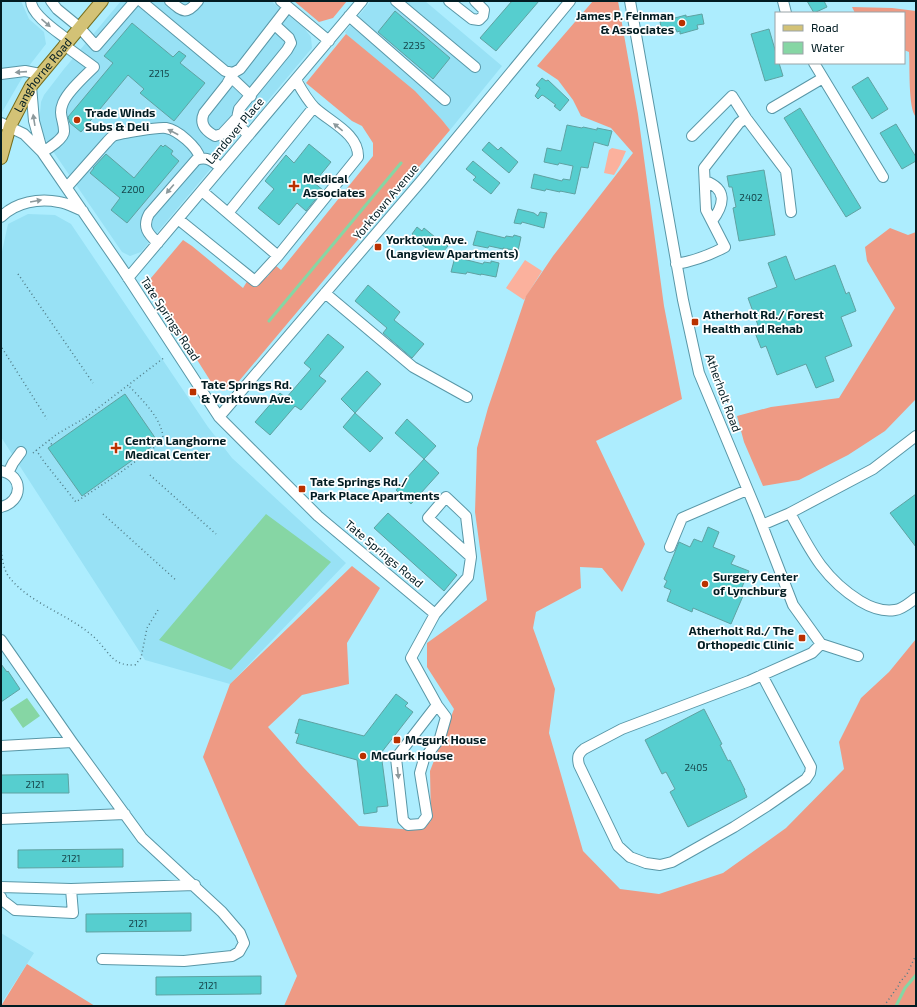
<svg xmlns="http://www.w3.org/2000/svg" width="917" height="1007" font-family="'Exo 2',sans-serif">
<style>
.built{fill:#98e1f5}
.green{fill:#fbb19d}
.forest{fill:#ee9a84}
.water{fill:#86d6a4}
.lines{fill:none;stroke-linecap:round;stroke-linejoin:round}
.stream{stroke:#86d6a4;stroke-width:3}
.building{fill:#56cecf;stroke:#5fa2a2}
.minor-casing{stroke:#5997a7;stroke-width:12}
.major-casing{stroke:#766e1d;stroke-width:14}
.path{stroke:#517c87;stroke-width:1.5;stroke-dasharray:1 3;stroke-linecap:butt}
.minor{stroke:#fff;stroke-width:10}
.major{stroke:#d3c276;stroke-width:12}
.oneway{fill:#8d999c}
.poi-dot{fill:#ba3100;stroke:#fff;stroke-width:1.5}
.labels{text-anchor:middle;stroke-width:3.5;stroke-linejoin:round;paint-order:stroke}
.number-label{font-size:10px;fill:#17484d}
.poi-label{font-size:12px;font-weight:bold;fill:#021c22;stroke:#fff;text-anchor:start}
.street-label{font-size:12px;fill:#021c22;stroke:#fff}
</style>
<rect width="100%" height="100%" fill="#adedfe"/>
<path class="built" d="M1 1H21L29 19 44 32 46 44 29 66 1 114Z
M121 1H271L304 28 311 37 312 48 141 252 130 256 122 252 46 141 39 124 41 102 44 95 64 69Z
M371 1H425L502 66 450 130 442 120 346 34 345 32Z
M28 214 55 215 71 224 208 427 232 458 346 563 230 684 145 660 1 437V256L8 224Z
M1 933 34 953 1 1004Z"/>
<path class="green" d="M612 148 626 151 620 165 614 175 604 173 609 150Z
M525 260 542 271 524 300 506 288Z"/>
<path class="forest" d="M294 1H347L333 18 319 22Z
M593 1H618L638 114 664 306 682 399 596 441 645 544 622 592 602 568 580 567 581 588 536 612 533 628 555 689 549 733 583 851 620 889 659 894 723 873 786 828 844 769 839 742 861 698 889 672 916 639V1006H284L297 976 203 757 230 684 352 566 380 588 347 643 349 684 302 695 268 727 303 767 359 826 415 830 431 821 430 771 454 709 427 667V643L487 600 475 512 477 448 488 408 526 296 553 256 633 153 611 128 581 116 573 100 558 80 537 66Z
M852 7 892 8 916 11V117C908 109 910 65 909 52L904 50V13H855Z
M346 34 415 91 442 120 450 130 234 387 223 391 213 385 151 287V278L183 240 192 246 243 288 248 280 258 283 268 276 275 265 281 270 373 156V143L362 126 352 121 306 83Z
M890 228 908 235 916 232V399L885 431 848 455 799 480 763 486 744 442 737 416 771 407 839 398 895 308 867 261 865 247Z
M27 964 95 1006H1Z"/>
<path class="water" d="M266 514 331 562 231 670 159 640Z
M27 698 40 716 23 728 10 709Z"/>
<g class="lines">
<path class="stream" d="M269 321 401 163
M896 1006 905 988 916 975"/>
</g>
<path class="building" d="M512 1H539L496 51 480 38Z
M807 1H824L827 7 814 13Z
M395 11 450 58 433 79 378 32Z
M702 14 704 24 697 25 698 29 680 34V31L677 32 676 29 662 31 660 22 686 15V17Z
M132 23 173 57 179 51 186 56 180 63 205 83 174 121 140 93 144 89 128 75 81 132 70 123 68 117 113 63 104 56Z
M769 29 776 53V63H779L783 76 765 81 751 34Z
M868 77 888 109 872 119 852 87Z
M542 78 546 81 548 80 569 100 560 111 554 106 556 105 544 96 542 95 538 99 535 96 540 88 536 85Z
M800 108 861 208 846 217 784 118Z
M896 124 916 157V161L902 169 880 133Z
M567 125 582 128 583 127 597 130V128L612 131 608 146 594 142 588 168 581 167 575 194 560 191V192L546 189 545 191 531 188 534 174 562 181 563 179 570 180 573 166 559 163 558 165 544 162 547 148 561 151Z
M489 142 498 150 501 147 518 162 509 173 482 150Z
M309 144 331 162 314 183 323 190 306 211 297 203 279 225 258 208 274 189 265 181 286 155 294 163Z
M161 145 163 147 165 145 173 151 171 154 179 161 127 223 111 210 120 198 90 173 94 168H93L106 154 134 178Z
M473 161 500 183 491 194 473 180 476 177 466 169Z
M764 170 775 235 739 241 733 208 736 207 732 187H729L727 176Z
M518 209 534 213 538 216 540 212 547 213 544 228 522 222 521 224 514 223Z
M417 227 422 231 424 228 441 242 443 241 448 246 439 257 415 240 416 238 412 234Z
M477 231 505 238 506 236 513 237 514 235 521 237 518 251 503 248V249L489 246 488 248 473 245Z
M786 256 795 280 835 265 846 294 849 292 856 311 841 317 852 346 825 357 834 381 816 388 806 364 777 375 766 346 761 348 754 330 759 328 748 298 777 287 768 263Z
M455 257 483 264 484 262 491 263V261L499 263 496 277 481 274V275L467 272 466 274 451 272Z
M368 285 400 312 394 320 424 344 412 358 383 333 387 328 355 301Z
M328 334 344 347 319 376 326 381 301 410 295 406 270 435 255 422 280 393 286 398 311 369 304 363Z
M367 371 381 384 355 413 341 399Z
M125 394 158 442 82 496 48 448Z
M355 413 383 438 370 452 343 427Z
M407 419 436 446 424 459 395 433Z
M424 459 439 473 411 504 396 490Z
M916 494V547L890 513Z
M388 513 457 575 444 591 374 528Z
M708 527 719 532 713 547 735 556 731 564 749 571 739 594 743 596 731 624 693 608 692 612 667 601 671 590 664 587 667 581 664 579 679 542 690 547 694 539 702 542Z
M1 664 7 672 8 671 20 689 1 702Z
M396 694 408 703 405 706 413 712 381 753 388 806 377 807V812L364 814 357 760 296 743 299 734 295 733 299 719 364 736Z
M704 709 722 744 720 745 728 761 730 760 745 790H744L747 797 688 827 670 792 675 789 666 772 662 774 645 740Z
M68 774 69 793H1V775Z
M123 849V867L18 868V850Z
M191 913V931L86 932V914Z
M261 976V994L156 995V977Z"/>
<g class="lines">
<g class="minor-casing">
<path id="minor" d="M31 1C31 15 58 32 68 40
M51 1 57 9 79 27 96 46 135 1
M141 1 225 71 233 73 240 69 288 7
M170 1C182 11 186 16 198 1
M281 1 329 41
M396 1 475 67
M449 1 472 19 479 20 483 16 484 10 475 1
M630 1 683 300 699 373 757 512 793 605 821 644 858 656
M783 1 786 13
M349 16 445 100
M814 63 883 177
M233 73 227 84 204 113C199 124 206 131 215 136L222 134 236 119
M1 74 25 71 40 74
M231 77 251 96
M31 86 34 121 42 150
M772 108 823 78
M1 123 24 134 42 152 123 270 219 417 318 516 435 614
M249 135C238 126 235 123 239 109L287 50 291 43 289 38 275 25
M692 136 732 96 746 118
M42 152C48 149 65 138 64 131 64 120 58 115 63 103 68 91 84 77 94 67L64 45
M705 181C727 189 725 204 712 221
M67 187 106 143C108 141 110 138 113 136 120 133 158 127 166 128 178 130 197 147 200 158
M202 191 278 256 358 157C359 134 330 122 315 108 307 100 301 89 296 80
M228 213 314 107
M1 217C16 202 39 198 59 202 67 203 75 208 83 211
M178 219 255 281 278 256
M158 243C148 234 142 227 149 214L196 160C207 156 213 161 221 168
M676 264C695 261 708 256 725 247L706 210 704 168 739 123 746 118 786 171 791 212
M128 278 362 1
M325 293 413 367 467 397
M219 417 422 180 570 1
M1 471C24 475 23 502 1 507
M8 473 13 463 21 452
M790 513C810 550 823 578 860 601 870 607 883 612 895 610 903 609 910 602 916 598
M762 525 790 513 873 469 916 436
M670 547 682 518 747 490
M1 640 72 742 142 838 222 912 240 933 244 943 239 952 232 956 184 961 102 959
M762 675 811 767 810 773 806 779 767 806 734 827 672 862 660 865 646 863 630 857 618 846 579 765C577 757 578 754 584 749L622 729 749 681 812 653 821 644
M437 705 396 758 403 820 408 825 421 824 427 816 420 773 424 759 440 738 446 717 437 705 411 658 435 614 468 577 471 557 466 516 446 497 428 518 471 557
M1 746 72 742
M1 819 125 814
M1 887 71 889 195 885
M1 897 2 900 15 910 73 913 71 889"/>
</g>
<g class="major-casing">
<g id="major">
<path id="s1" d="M1 158 10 126 31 86 102 1"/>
</g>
</g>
<path class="path" d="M18 274 93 383
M2 348 47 419
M49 440 52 445
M36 450 45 463 76 502 117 475 163 441C164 420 142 400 128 385
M33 453 57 434 85 418 165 357
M150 475 216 534
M103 514 177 581
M1 547C2 557 3 569 9 577 31 605 70 614 96 639 110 653 112 666 135 665L141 658 147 628 158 610
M884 1006 899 985 900 982 907 974 916 955"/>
<use href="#minor" class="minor"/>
<use href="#major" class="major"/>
</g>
<defs><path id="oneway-solid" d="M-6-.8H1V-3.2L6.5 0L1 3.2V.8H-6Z"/></defs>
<g class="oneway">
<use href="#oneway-solid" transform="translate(46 23) rotate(41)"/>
<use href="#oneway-solid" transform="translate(21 72) rotate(176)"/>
<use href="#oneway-solid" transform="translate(34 120) rotate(-99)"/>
<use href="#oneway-solid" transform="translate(338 127) rotate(-141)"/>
<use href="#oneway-solid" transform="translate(173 132) rotate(-152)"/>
<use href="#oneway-solid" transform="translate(170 189) rotate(130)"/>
<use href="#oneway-solid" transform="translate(36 201) rotate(-10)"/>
<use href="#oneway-solid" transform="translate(398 773) rotate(84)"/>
</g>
<g class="poi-dot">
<circle cx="682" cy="23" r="4"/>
<circle cx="77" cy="120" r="4"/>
<path d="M292 180h4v4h4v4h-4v4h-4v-4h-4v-4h4z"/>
<rect x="374" y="243" width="8" height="8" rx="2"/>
<rect x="691" y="318" width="8" height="8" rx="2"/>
<rect x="189" y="388" width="8" height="8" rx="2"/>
<path d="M114 442h4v4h4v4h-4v4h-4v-4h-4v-4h4z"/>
<rect x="298" y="485" width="8" height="8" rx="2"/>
<circle cx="705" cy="584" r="4"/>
<rect x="798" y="634" width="8" height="8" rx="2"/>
<rect x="393" y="736" width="8" height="8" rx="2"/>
<circle cx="363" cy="756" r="4"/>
</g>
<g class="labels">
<g class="number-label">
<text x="414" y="49">2235</text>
<text x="159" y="77">2215</text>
<text x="133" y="193">2200</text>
<text x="751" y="201">2402</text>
<text x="696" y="771">2405</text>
<text x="35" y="788">2121</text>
<text x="71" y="862">2121</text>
<text x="138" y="927">2121</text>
<text x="208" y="989">2121</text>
</g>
<g class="poi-label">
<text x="674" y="20" text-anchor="end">James P. Feinman<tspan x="674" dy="14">&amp; Associates</tspan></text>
<text x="85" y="117">Trade Winds<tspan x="85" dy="14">Subs &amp; Deli</tspan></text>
<text x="303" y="183">Medical<tspan x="303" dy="14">Associates</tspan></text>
<text x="386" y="244">Yorktown Ave.<tspan x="386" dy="14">(Langview Apartments)</tspan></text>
<text x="703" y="319">Atherholt Rd./ Forest<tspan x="703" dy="14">Health and Rehab</tspan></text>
<text x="201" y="389">Tate Springs Rd.<tspan x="201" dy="14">&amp; Yorktown Ave.</tspan></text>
<text x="125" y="445">Centra Langhorne<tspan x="125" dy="14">Medical Center</tspan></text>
<text x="310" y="486">Tate Springs Rd./<tspan x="310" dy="14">Park Place Apartments</tspan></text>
<text x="713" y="581">Surgery Center<tspan x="713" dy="14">of Lynchburg</tspan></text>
<text x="794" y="635" text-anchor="end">Atherholt Rd./ The<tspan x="794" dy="14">Orthopedic Clinic</tspan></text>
<text x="405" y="744">Mcgurk House</text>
<text x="371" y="760">McGurk House</text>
</g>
<g class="street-label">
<text dy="4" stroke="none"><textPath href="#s1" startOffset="94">Langhorne Road</textPath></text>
<text transform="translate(235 131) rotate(-50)" y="4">Landover Place</text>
<text transform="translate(386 202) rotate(-50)" y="4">Yorktown Avenue</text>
<text transform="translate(170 319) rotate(57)" y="4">Tate Springs Road</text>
<text transform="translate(723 393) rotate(70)" y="4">Atherholt Road</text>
<text transform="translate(384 554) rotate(40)" y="4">Tate Springs Road</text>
</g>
</g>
<rect width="917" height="1007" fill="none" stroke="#021c22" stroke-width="4"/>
<rect x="775" y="12" width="130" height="52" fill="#ffffff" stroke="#9aa4a7"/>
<rect x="783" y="25" width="20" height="6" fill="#d3c276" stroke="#9aa4a7"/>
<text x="811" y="32" font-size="12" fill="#021c22">Road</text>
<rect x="783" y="42" width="20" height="12" fill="#86d6a4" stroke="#9aa4a7"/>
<text x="811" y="52" font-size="12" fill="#021c22">Water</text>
</svg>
